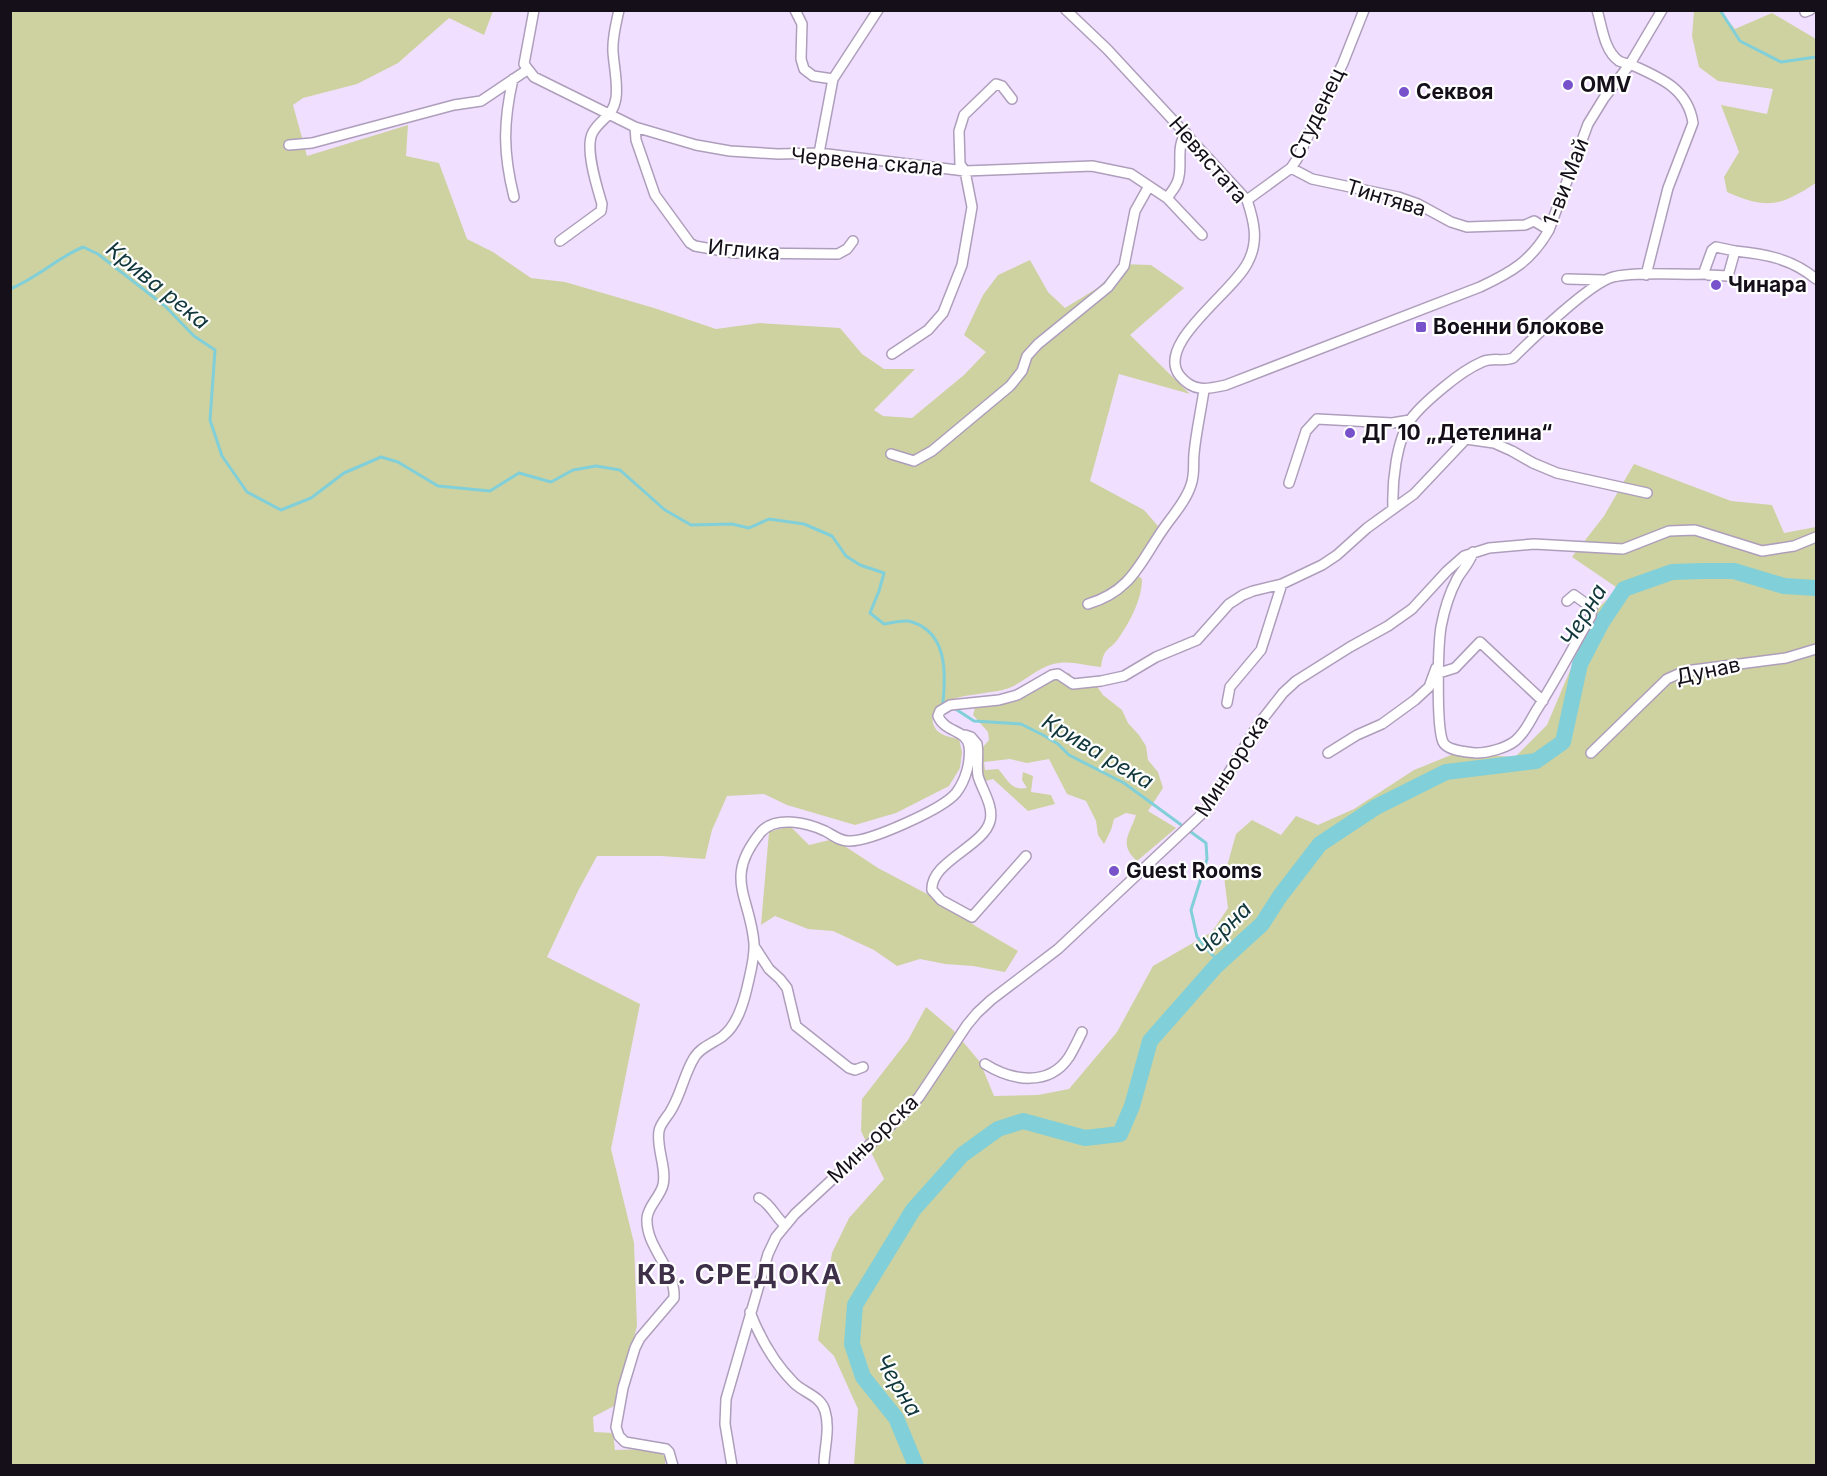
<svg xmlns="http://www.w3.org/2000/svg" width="1827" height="1476" font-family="Inter,sans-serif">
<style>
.green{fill:#cdd2a0}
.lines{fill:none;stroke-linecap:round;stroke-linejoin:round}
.stream{stroke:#81cfd9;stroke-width:3}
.river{stroke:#81cfd9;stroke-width:16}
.minor-casing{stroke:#ae9ebb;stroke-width:12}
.minor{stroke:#fff;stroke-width:9}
.poi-dot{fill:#7852cb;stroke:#fff;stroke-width:2}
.labels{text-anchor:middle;stroke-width:4.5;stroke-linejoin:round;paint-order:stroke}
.poi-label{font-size:21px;font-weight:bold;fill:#150f1a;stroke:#fff;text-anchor:start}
.street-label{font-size:21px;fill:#150f1a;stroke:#fff}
.water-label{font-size:22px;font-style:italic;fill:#10373b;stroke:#fff}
.district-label{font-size:27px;font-weight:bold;letter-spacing:1.5px;fill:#3e3048;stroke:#fff}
</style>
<rect width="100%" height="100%" fill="#f1dfff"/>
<path class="green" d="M1719 10 1735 29 1772 13 1816 39V183C1780 206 1768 210 1727 192L1724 177 1739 152 1721 105 1767 114 1773 89 1718 81 1699 67 1692 36 1694 11Z
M10 11H493L484 35 449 18 398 63 357 84 303 98 293 105 307 156 408 125 406 156 439 163 467 239 493 252 531 278 565 282 654 308 716 329 760 323 840 328 862 354 884 369H915L874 410 883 416 912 418 964 375 986 352 964 335 983 295 998 275 1030 260 1048 292 1065 308 1099 287 1121 264 1151 265 1184 288 1130 335 1190 394 1119 374 1090 481 1144 510 1158 526 1132 571 1142 579C1142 598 1131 620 1120 636 1110 652 1104 645 1101 667 1088 666 1072 661 1059 663 1040 665 1026 681 1009 688 989 696 927 692 933 723 936 735 949 737 959 739L962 752 960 768 949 786 896 813 855 825 787 805 764 794 727 796 712 830 705 859 661 856H597L578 891 547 957 640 1004 611 1149 634 1243 637 1326 616 1405 593 1417 594 1432 613 1433 615 1450 650 1449 665 1456V1465H11Z
M1634 464 1731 501 1772 505 1784 533 1816 527V1465H854L858 1409 834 1356 818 1340 832 1253 849 1218 884 1179 861 1131 862 1099 908 1040 926 1007 953 1030 980 1062 994 1096 1038 1095 1069 1089 1117 1032 1153 966 1212 932 1228 908 1224 877 1236 834 1252 820 1281 835 1296 816 1318 825 1354 809 1414 770 1456 753 1515 757 1547 725 1582 642 1599 607 1619 589 1572 557 1604 516Z
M1060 673H1069L1075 680 1091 678 1103 695 1122 710 1128 723 1139 735 1146 746 1148 760 1158 772 1163 788 1148 811 1176 828 1137 861C1118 844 1130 834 1136 815L1126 813 1114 819 1111 830 1104 844 1098 835 1096 821 1086 801 1067 794 1049 759 1027 763 1010 759 984 762 985 770 998 769C1008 779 1010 791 1027 788L1022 780 1023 772 1033 776 1031 792 1051 795 1055 804 1028 811 993 779 978 783 969 773 983 747 989 740 988 732 973 715 976 704 995 701Z
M790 826 809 845 834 839 878 868 929 895 977 927 1018 951 1005 972 973 966 945 964 920 959 897 966 874 950 833 931 808 929 775 916 761 925 769 832Z"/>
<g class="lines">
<path class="stream" d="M1720 10 1740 41 1781 62 1816 57
M10 289C37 278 57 258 83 247L98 254 165 306 194 336 215 350 210 420 222 456 247 492 281 510 311 498 344 473 381 457 398 462 438 486 490 491 519 473 551 482 573 470 596 466 620 470 665 510 691 525 732 524 749 528 769 519 804 524 832 536 846 556 860 565 884 573 879 591 870 613 884 624C892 623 905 619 912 622 947 633 946 672 943 702L948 704
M954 708 974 721 1021 724 1043 735 1058 744 1069 755 1124 783 1206 843 1207 859 1191 910 1197 937 1216 959V966"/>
<path class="river" d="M916 1466 896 1418 863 1377 852 1344 855 1305 913 1210 962 1155 998 1129 1023 1121 1085 1138 1120 1134 1132 1106 1150 1041 1216 966 1262 924 1280 896 1320 844 1376 807 1446 772 1536 761 1563 742 1580 664 1602 622 1624 589 1672 572 1703 571H1734L1784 586 1816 588"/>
<g class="minor-casing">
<path id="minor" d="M534 10 524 64 534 77 635 127 696 145 730 151 778 154 819 153 965 171 1092 166 1131 174 1167 198 1202 235
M795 10 802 24 801 59 804 69 813 76 833 79
M1066 10 1107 49 1247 200C1254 221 1259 241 1248 262 1234 292 1154 344 1180 376 1194 393 1208 389 1226 385L1480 287C1512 272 1531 261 1549 230L1588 124 1604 98 1630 64 1662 10
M1597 10C1602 26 1604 51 1619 61 1623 63 1629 64 1632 65 1661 78 1688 89 1693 123L1668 188 1646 275
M1805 12 1810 10
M513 79C503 123 503 153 514 197
M635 127 636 140 655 195 690 243 695 246 734 253 838 254 847 249 853 241
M289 145 312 143 454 105 481 101 527 70
M819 153 833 79 878 10
M1291 168 1312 179 1398 197 1418 204 1451 222 1467 227 1525 225 1534 221 1549 230
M1167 198C1172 191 1178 185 1179 176 1182 161 1176 147 1186 133
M1247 200 1291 168 1297 159 1343 63 1364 10
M560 241 601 211 602 204C597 187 584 147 593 132 601 118 613 117 616 98 618 83 614 67 613 52 612 38 616 24 619 10
M1716 247 1735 251 1728 276 1708 275 1704 272 1712 250Z
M1735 251C1766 254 1792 259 1816 279
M1567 279 1603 280
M892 354 928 330 943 313 962 265 972 207 965 171 960 164 959 131 964 115 996 84 1002 86 1012 99
M891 454 914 461 932 451 1010 386 1022 371 1027 356 1038 344 1108 287 1124 266 1135 211 1149 186
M1289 483 1306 431 1317 419 1392 423 1410 420
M1393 508C1392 483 1396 441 1411 419 1419 408 1433 396 1444 387 1456 377 1468 368 1482 362 1493 357 1503 362 1513 358 1532 339 1590 283 1613 277 1637 271 1680 275 1705 274
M1473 552C1470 563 1462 570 1457 579 1449 594 1444 611 1441 627 1438 646 1436 726 1443 742 1447 751 1468 752 1476 753 1488 753 1506 748 1515 741 1525 733 1530 721 1536 711 1556 680 1573 647 1591 616L1592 608 1574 595 1567 601
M1088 604C1132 591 1140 562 1164 528 1173 515 1186 501 1191 485 1195 474 1193 465 1194 454 1196 432 1201 411 1204 390
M1439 673 1455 668 1480 642 1543 701
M1227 703 1230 687 1261 650 1282 584
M965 735 971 737 977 744C979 755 976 765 978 776 982 790 994 806 990 821 984 846 930 862 932 890L941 900 972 917 1026 856
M1328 753 1357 735 1382 724 1415 700 1429 687 1436 668
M1591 753 1667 679 1685 671 1786 658 1816 649
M754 946 769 969 780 979 787 988 796 1026 849 1068 855 1070 863 1067
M985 1064C1012 1081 1049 1087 1069 1057 1074 1049 1078 1040 1082 1032
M759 1198C771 1204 775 1217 785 1225
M750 1312C760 1338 774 1363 794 1383 804 1393 821 1396 825 1411 830 1427 825 1446 824 1462
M673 1466 669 1452 666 1449 625 1442 619 1436 616 1427 623 1388 635 1348 640 1338 674 1298C676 1269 645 1247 647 1218 648 1206 660 1197 663 1185 667 1168 656 1148 659 1131 660 1124 667 1117 670 1112 681 1095 684 1074 694 1058 700 1047 714 1043 723 1036 737 1025 743 1005 747 988 750 974 755 958 754 943 750 896 723 878 761 832 776 815 808 823 825 831 833 835 841 842 850 841 871 841 943 809 956 793 966 780 971 761 969 746 966 729 945 733 938 716L940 711 950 705 999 700 1017 695 1052 675 1058 674 1073 684 1101 681 1124 676 1156 657 1197 640 1229 604 1243 595 1253 591 1282 584 1322 565 1337 555 1367 528 1414 494 1466 439 1494 443 1512 451 1533 463 1557 473 1647 493
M732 1466 725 1424 726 1399 768 1254 776 1237 795 1214 906 1111 919 1097 967 1025 977 1013 991 1000 1058 949 1206 810 1258 725 1283 693 1296 681 1350 647 1388 626 1412 609 1447 571 1464 556 1489 548 1534 544 1623 549 1669 531 1695 530 1762 551 1794 546 1816 537"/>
</g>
<use href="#minor" class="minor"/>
</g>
<g class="poi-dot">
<circle cx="1568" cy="85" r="6"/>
<circle cx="1404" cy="92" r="6"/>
<circle cx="1716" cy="285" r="6"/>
<rect x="1415" y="321" width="12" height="12" rx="3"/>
<circle cx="1350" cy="433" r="6"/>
<circle cx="1114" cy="871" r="6"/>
</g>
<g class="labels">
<g class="poi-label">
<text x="1580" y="92">OMV</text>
<text x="1416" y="99">Секвоя</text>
<text x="1728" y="292">Чинара</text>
<text x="1433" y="334">Военни блокове</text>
<text x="1362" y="440">ДГ 10 „Детелина“</text>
<text x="1126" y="878">Guest Rooms</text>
</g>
<g class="street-label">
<text transform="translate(1317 114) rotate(-64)" y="7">Студенец</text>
<text transform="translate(1208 160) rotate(49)" y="7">Невястата</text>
<text transform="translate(867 162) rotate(5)" y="7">Червена скала</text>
<text transform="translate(1566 182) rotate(-69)" y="7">1-ви Май</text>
<text transform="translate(1386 198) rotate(17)" y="7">Тинтява</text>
<text transform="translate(744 250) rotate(5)" y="7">Иглика</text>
<text transform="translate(1708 671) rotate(-12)" y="7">Дунав</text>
<text transform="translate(1232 766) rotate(-57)" y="7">Миньорска</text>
<text transform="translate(873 1139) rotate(-44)" y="7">Миньорска</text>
</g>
<g class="water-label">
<text transform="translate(158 285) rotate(39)" y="8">Крива река</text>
<text transform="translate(1583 615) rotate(-59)" y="8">Черна</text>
<text transform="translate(1098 751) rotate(31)" y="8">Крива река</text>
<text transform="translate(1223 929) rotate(-45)" y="8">Черна</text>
<text transform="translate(899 1385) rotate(59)" y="8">Черна</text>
</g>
<g class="district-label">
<text x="740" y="1284">КВ. СРЕДОКА</text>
</g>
</g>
<rect width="1827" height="1476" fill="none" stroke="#150f1a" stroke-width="24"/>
</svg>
